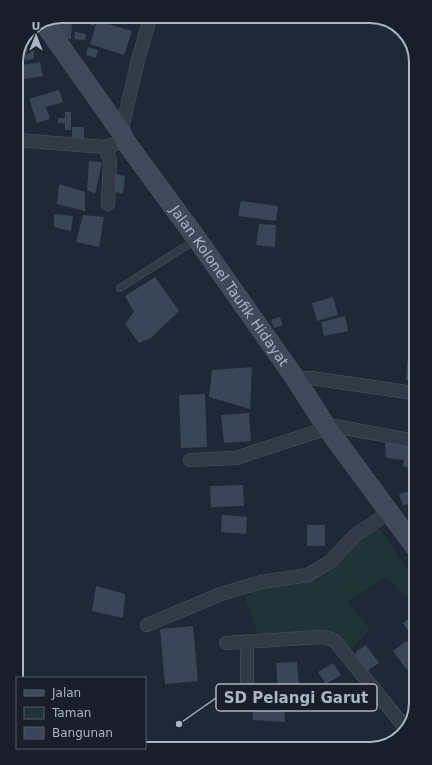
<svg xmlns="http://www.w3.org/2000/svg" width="432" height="765" font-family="'DejaVu Sans',sans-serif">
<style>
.green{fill:#203438}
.building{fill:#3a4657}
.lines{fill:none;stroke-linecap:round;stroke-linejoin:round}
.lane-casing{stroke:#4c5562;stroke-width:8}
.street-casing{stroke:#4c5562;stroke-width:14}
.secondary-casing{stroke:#4c5562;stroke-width:20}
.lane{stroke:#323a47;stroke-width:7}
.street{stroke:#323a47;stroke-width:13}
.secondary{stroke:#40495a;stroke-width:19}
.labels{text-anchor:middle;stroke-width:4;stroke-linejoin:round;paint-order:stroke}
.street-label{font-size:14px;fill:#acb5c4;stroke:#181f2b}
.rim{fill:none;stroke:#acb5c4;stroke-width:2}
.leader{fill:none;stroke:#acb5c4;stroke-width:1.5}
.callout-dot{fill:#acb5c4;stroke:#181f2b;stroke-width:1.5}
.callout{fill:#181f2b;stroke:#acb5c4;stroke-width:1.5}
.callout-label{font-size:15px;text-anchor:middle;font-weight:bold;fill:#acb5c4}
</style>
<rect width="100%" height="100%" fill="#1e2837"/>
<path class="green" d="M378 526 415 581V605L386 577 348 601 370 630 347 652 326 634 259 637 245 598 261 582 308 575 355 535Z"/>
<path class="building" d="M89 16H99L94 26 86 23Z
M104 16H128L126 25 103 17Z
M58 21 72 22 71 39H62L57 33Z
M97 21 132 31 124 55 90 44Z
M75 32 86 34 85 40 74 39Z
M25 43 29 51 34 50V58L26 61 21 47 23 44Z
M88 47 98 50 96 58 86 55Z
M40 62 43 76 19 80 16 66Z
M59 90 63 102 46 107 50 119 37 123 29 99Z
M65 112H71V130H65V123H58V118H65Z
M72 127H84V143H72Z
M89 161 102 162 95 194 87 190Z
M113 173 125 176 123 194 113 191Z
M59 184 85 192V211L57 204Z
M241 201 278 206 276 221 238 216Z
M54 214 73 216 71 231 54 227Z
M83 215 104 217 99 247 76 242Z
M259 224 276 225 275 247 256 245Z
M155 277 179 311 151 338 139 343 125 324 134 312 125 296Z
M333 297 338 315 317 321 312 303Z
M345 316 348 331 324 336 321 322Z
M280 317 283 325 274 328 271 320Z
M408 356 414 357V381L406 380Z
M252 367 250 409 209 397 212 370Z
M205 394 207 447 181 448 179 395Z
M249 413 251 441 224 443 221 415Z
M389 442 415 446V469L403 466 404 460 386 458 385 444Z
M243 485 244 506 211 507 210 486Z
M415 490V509L410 511 408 504 403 506 399 494Z
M222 515 247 517 246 534 221 532Z
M307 525H325V546H307Z
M96 586 125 594 123 618 92 611Z
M415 614 416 636 413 638 403 623Z
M193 626 198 681 165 684 160 629Z
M416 639V663L407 670 393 651 406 641 410 643Z
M366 645 379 663 363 674 354 661 356 652Z
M297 662 299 685 278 687 276 663Z
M333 663 341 675 326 684 318 672Z
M252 697H284L285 722 253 720Z"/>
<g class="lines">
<g class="lane-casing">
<path id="lane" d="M120 288 197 239"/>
</g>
<g class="street-casing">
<path id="street" d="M121 132 139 56 151 16
M17 140 105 147 125 141
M105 147 110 160 108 204
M295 378H311L414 393
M190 460 236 458 334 426 410 440
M147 625 221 594 261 582 308 575 331 561 355 535 390 512
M247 642V693
M226 643 319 637 328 638 335 641 407 730"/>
</g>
<g class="secondary-casing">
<g id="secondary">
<path id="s1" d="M44 23 121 132 125 141 197 239 295 378 327 428 415 547"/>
</g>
</g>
<use href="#lane" class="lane"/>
<use href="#street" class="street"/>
<use href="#secondary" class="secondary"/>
</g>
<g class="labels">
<g class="street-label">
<text dy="5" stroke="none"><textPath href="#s1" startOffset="322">Jalan Kolonel Taufik Hidayat</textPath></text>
</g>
</g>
<path d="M0 0H432V765H0ZM62 23H370A39 39 0 0 1 409 62V703A39 39 0 0 1 370 742H62A39 39 0 0 1 23 703V62A39 39 0 0 1 62 23Z" fill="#181f2b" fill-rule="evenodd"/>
<path class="rim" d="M62 23H370A39 39 0 0 1 409 62V703A39 39 0 0 1 370 742H62A39 39 0 0 1 23 703V62A39 39 0 0 1 62 23Z"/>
<path class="leader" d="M179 724L216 698"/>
<circle class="callout-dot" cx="179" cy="724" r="4"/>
<rect class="callout" x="216" y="684" width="161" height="27" rx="4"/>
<g class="callout-label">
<text x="296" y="703">SD Pelangi Garut</text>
</g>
<rect x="16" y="677" width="130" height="72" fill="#181f2b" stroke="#535b68"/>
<rect x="24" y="690" width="20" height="6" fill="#40495a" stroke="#535b68"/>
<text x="52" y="697" font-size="12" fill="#acb5c4">Jalan</text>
<rect x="24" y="707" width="20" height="12" fill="#203438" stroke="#535b68"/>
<text x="52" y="717" font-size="12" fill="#acb5c4">Taman</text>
<rect x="24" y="727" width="20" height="12" fill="#3a4657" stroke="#535b68"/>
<text x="52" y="737" font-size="12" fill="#acb5c4">Bangunan</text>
<g transform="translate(36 36)" stroke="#181f2b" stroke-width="3" paint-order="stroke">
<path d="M0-3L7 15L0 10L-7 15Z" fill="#acb5c4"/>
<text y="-6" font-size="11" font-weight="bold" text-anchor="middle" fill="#acb5c4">U</text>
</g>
</svg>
